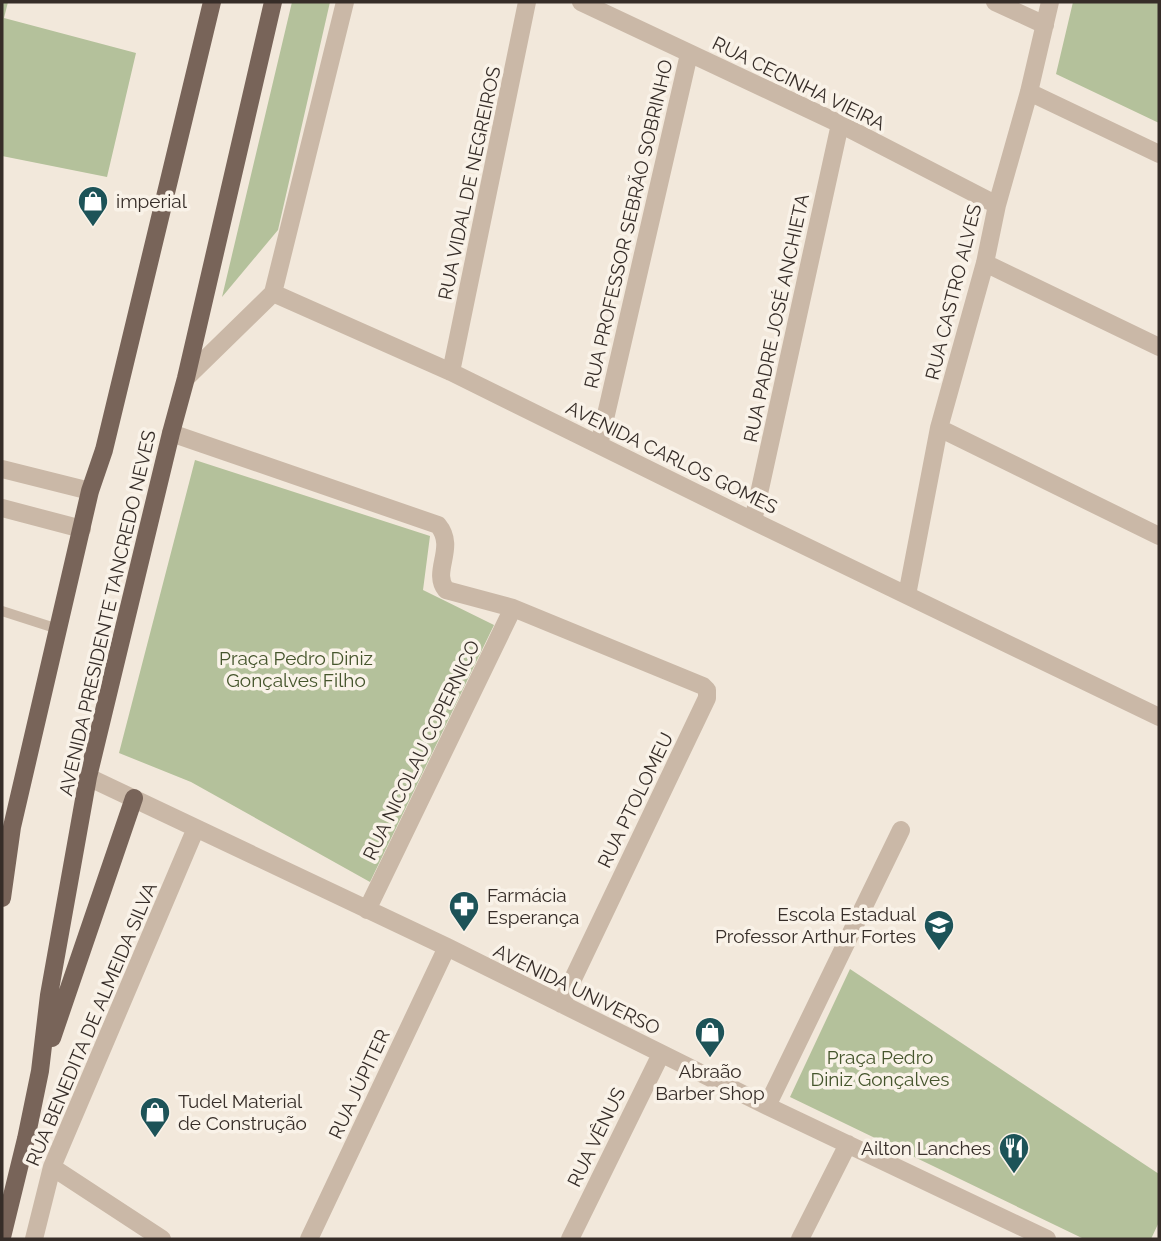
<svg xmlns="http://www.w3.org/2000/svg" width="1161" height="1241" font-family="Raleway,sans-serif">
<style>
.green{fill:#b4c19b}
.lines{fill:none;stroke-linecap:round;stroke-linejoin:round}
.service{stroke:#cab8a7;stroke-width:10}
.minor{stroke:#cab8a7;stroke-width:18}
.tertiary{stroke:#cab8a7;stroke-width:18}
.primary{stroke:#786459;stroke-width:18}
.labels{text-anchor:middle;stroke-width:7;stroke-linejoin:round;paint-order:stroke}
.street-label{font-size:19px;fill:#362d28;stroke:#f9f2e8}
.poi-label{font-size:19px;fill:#362d28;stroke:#f9f2e8;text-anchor:start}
.park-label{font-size:19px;fill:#45552c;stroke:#f9f2e8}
</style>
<rect width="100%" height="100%" fill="#f2e8db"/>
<path class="green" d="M2 2H8L4 18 136 53 107 177 2 156Z
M292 2H330L278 230 222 297Z
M1073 2H1159V123L1056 74Z
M195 460 430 536 423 590 494 625 370 882 191 782 119 753Z
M850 969 1159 1174V1222L1151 1239H1084L790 1097Z"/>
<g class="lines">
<path class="service" d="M2 611 58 629"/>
<path class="minor" d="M581 2 840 124 997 205
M995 2 1045 25
M1029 92 1159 154
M985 263 1159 347
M273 293 451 372 753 521 1159 717
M273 293 345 2
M451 372 527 2
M186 378 273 293
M939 428 1159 536
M171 433 438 525C457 548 431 571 446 590L513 608 703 686 707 690V698L561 1004
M599 445 689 54
M753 521 840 124
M907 595 939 428 985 263 997 205 1029 92 1050 2
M88 777 447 947 767 1106 1047 1239
M367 910 513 608
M767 1106 901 830
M52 1167 162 1239
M34 1239 52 1167 196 828
M309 1239 447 947
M570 1239 661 1054
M800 1239 848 1144"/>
<path class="tertiary" d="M2 469 90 491
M2 508 82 529"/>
<path class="primary" d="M2 898 12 827 90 491 104 450 212 2
M52 1038 134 798
M2 1237 26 1139 40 1071 49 995 88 777 171 433 186 378 273 2"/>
</g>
<defs>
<g id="shop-pin" transform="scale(1.575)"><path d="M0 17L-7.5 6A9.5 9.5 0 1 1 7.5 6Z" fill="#1d5358" stroke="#f9f2e8"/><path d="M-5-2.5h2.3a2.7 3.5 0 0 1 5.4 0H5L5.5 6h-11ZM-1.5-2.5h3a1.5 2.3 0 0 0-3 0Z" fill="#fff"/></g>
<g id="pharmacy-pin" transform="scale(1.575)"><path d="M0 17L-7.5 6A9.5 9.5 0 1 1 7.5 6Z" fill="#1d5358" stroke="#f9f2e8"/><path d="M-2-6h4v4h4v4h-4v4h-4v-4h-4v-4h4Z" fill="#fff"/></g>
<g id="school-pin" transform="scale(1.575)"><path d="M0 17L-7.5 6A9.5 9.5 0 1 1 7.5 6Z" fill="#1d5358" stroke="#f9f2e8"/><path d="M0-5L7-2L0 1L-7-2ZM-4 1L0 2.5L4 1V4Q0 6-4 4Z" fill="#fff"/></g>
<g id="restaurant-pin" transform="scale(1.575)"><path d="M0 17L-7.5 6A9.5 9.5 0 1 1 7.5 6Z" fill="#1d5358" stroke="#f9f2e8"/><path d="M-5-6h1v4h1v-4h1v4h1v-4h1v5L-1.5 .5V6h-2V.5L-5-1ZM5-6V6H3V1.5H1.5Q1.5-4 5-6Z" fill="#fff"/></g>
</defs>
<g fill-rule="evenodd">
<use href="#shop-pin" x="93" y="201"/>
<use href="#pharmacy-pin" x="464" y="906"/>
<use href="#school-pin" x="939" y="925"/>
<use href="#shop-pin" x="710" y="1032"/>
<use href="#shop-pin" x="155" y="1112"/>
<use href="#restaurant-pin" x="1014" y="1148"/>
</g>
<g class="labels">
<g class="street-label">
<text transform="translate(799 83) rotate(26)" y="7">RUA CECINHA VIEIRA</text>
<text transform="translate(469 183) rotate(-78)" y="7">RUA VIDAL DE NEGREIROS</text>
<text transform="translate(628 224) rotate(-77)" y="7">RUA PROFESSOR SEBRÃO SOBRINHO</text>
<text transform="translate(953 292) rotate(-76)" y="7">RUA CASTRO ALVES</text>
<text transform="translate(776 318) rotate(-78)" y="7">RUA PADRE JOSÉ ANCHIETA</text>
<text transform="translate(672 457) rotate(26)" y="7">AVENIDA CARLOS GOMES</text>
<text transform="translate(107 613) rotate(-77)" y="7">AVENIDA PRESIDENTE TANCREDO NEVES</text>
<text transform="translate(421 750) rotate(-64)" y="7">RUA NICOLAU COPERNICO</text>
<text transform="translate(635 800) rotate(-64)" y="7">RUA PTOLOMEU</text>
<text transform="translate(577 989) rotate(26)" y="7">AVENIDA UNIVERSO</text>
<text transform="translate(91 1024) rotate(-67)" y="7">RUA BENEDITA DE ALMEIDA SILVA</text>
<text transform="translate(359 1084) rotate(-65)" y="7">RUA JÚPITER</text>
<text transform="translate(596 1137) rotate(-64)" y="7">RUA VÊNUS</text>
</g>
<g class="poi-label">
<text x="116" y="208">imperial</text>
<text x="487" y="902">Farmácia<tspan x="487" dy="22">Esperança</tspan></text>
<text x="916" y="921" text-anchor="end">Escola Estadual<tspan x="916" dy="22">Professor Arthur Fortes</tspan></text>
<text x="710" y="1078" text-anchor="middle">Abraão<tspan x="710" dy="22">Barber Shop</tspan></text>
<text x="178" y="1108">Tudel Material<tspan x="178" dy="22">de Construção</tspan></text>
<text x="991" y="1155" text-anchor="end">Ailton Lanches</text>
</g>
<g class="park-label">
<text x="296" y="665">Praça Pedro Diniz<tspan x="296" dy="22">Gonçalves Filho</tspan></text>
<text x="880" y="1064">Praça Pedro<tspan x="880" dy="22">Diniz Gonçalves</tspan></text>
</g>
</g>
<rect width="1161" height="1241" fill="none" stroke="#362d28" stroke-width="7"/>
</svg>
